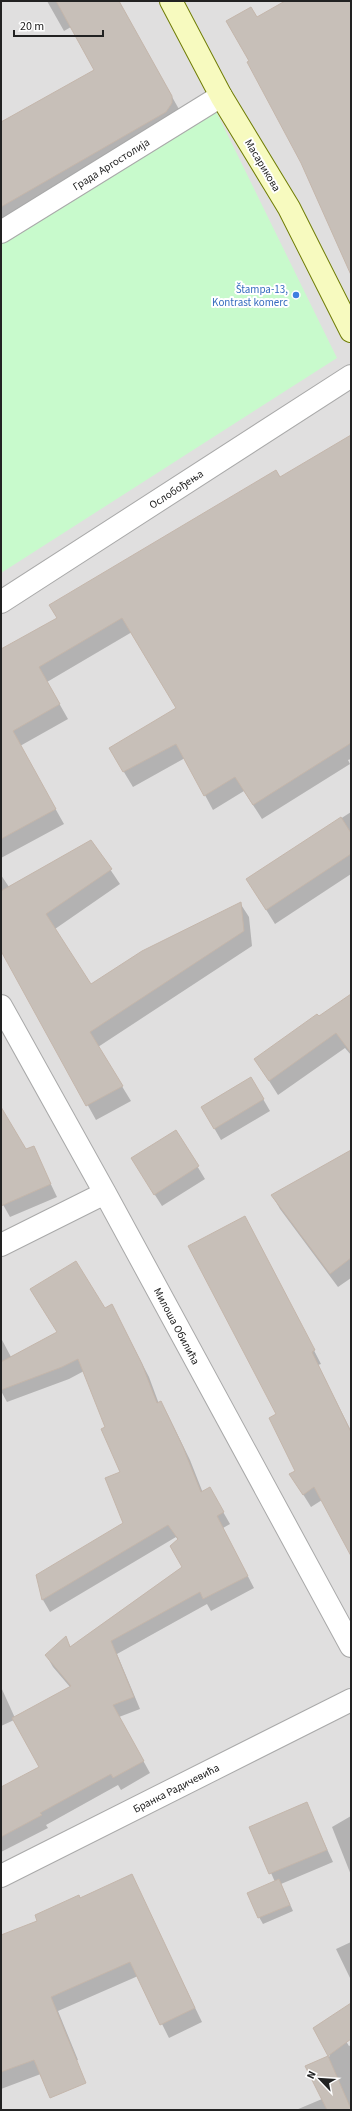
<svg xmlns="http://www.w3.org/2000/svg" width="352" height="2111" font-family="'Source Sans 3',sans-serif">
<style>
.residential{fill:#e0dfdf}
.park{fill:#c8facc}
.shadow{fill:#0003}
.building{fill:#c7bfb8;stroke:#c4b6ab}
.lines{fill:none;stroke-linecap:round;stroke-linejoin:round}
.minor-casing{stroke:#a9a9a9;stroke-width:24}
.secondary-casing{stroke:#707d05;stroke-width:24}
.minor{stroke:#fff;stroke-width:22}
.secondary{stroke:#f7fabf;stroke-width:22}
.shop-dot{fill:#3f7fe0;stroke:#fff;stroke-width:1.5}
.labels{text-anchor:middle;stroke-width:4;stroke-linejoin:round;paint-order:stroke}
.street-label{font-size:11px;fill:#222;stroke:#fff}
.shop-label{font-size:11px;fill:#366cbe;stroke:#fff;text-anchor:end}
</style>
<rect width="100%" height="100%" fill="#f2efe9"/>
<path class="residential" d="M1 1H351V2110H1Z"/>
<path class="park" d="M212 103 337 358 1 573V240Z"/>
<path class="shadow" d="M47 1H118L180 111 1 226V163L96 70 71 27 64 31Z
M351 436V759L348 760 350 764 262 819 244 791 213 810 185 758 133 787 110 749 177 708 132 632 47 682 68 719 20 746 64 824 1 858V650L58 618 280 478Z
M351 812V874L275 924 247 879Z
M91 841 120 884 55 929 91 986 240 903 249 917 252 946 98 1047 131 1101 96 1120 1 949V875L9 887Z
M351 995V1055L345 1048 278 1095 255 1059Z
M251 1078 270 1111 221 1140 202 1107Z
M1 1109 26 1150 33 1147 57 1197 10 1217 1 1201Z
M176 1131 205 1179 162 1206 139 1170Z
M351 1151V1278L338 1287 280 1209 272 1195Z
M252 1230 321 1364 318 1365 351 1431V1554L322 1500 311 1507 291 1475 296 1471 277 1415Z
M112 1305 149 1377 159 1404 161 1403 168 1415 190 1460 203 1493 210 1489 230 1524 223 1528 254 1588 211 1611 207 1604 117 1654 140 1709 119 1717 150 1773 121 1790 118 1785 46 1825 48 1828 1 1852V1788L40 1768 14 1720 1 1726V1687L15 1718 70 1687 53 1667 46 1655 65 1638 71 1647 183 1567 178 1540 176 1537 50 1612 43 1600 37 1576 124 1524 121 1473 106 1428 84 1371 69 1379 7 1402 1 1391V1338L11 1357Z
M306 1803 333 1862 281 1884 293 1911 263 1924 259 1917 275 1882 251 1827Z
M351 1816V1875L332 1827Z
M131 1875 202 2022 169 2038 138 1976 58 2011 78 2060 1 2089V1936L38 1921Z
M351 1942V1980L336 1949Z
M331 2017 349 2046 351 2045V2110H296L322 2099 306 2066 330 2056 314 2028Z"/>
<path class="building" d="M56 1H119L172 96V103L166 112 1 207V122L94 70Z
M285 1H351V275L301 163 247 62 249 61 226 21 251 7 257 17Z
M351 435V743L253 805 235 777 204 796 176 744 123 772 109 748 176 708 122 618 39 667 60 704 13 731 56 809 1 839V649L57 618 49 605 276 470 280 477Z
M341 817 351 833V854L266 910 246 879Z
M91 840 112 869 46 914 91 984 142 951 241 902 244 931 90 1032 123 1086 86 1106 1 951V891Z
M351 994V1053L336 1033 269 1081 254 1059 317 1014 319 1016Z
M251 1077 264 1099 214 1129 201 1107Z
M1 1107 26 1149 34 1146 51 1184 1 1206Z
M176 1130 199 1166 154 1195 131 1158Z
M351 1150V1258L330 1274 271 1195Z
M245 1216 315 1350 312 1352 351 1432V1556L314 1487 303 1495 289 1474 295 1471 269 1418 276 1414 188 1246Z
M76 1261 105 1308 112 1304 142 1364 157 1403 161 1401 183 1447 201 1492 210 1487 224 1512 217 1516 248 1576 203 1599 200 1592 111 1641 134 1697 113 1705 144 1761 113 1778 111 1774 40 1813 42 1815 1 1837V1787L39 1767 12 1718 71 1686 45 1655 66 1636 70 1647 182 1567 170 1546 178 1539 168 1525 42 1600 36 1575 123 1523 105 1478 120 1472 101 1429 105 1427 78 1359 62 1367 1 1390V1362L57 1332 30 1289Z
M307 1802 327 1850 269 1874 249 1827Z
M132 1874 195 2008 160 2025 130 1962 51 1997 86 2083 50 2098 34 2060 1 2072V1935L37 1921 35 1915 79 1895 80 1898Z
M279 1879 290 1905 258 1918 247 1893Z
M351 2003V2039L328 2056 313 2028Z
M328 2056 351 2109V2110H327L305 2066Z"/>
<g class="lines">
<g class="minor-casing">
<path id="minor" d="M1 232 221 96
M1 602 351 376
M1 1006 105 1193 351 1646
M1 1245 105 1193
M1 1876 351 1700"/>
</g>
<g class="secondary-casing">
<path id="secondary" d="M171 1 221 96 289 208 351 331"/>
</g>
<use href="#minor" class="minor"/>
<use href="#secondary" class="secondary"/>
</g>
<circle class="shop-dot" cx="296" cy="295" r="4"/>
<g class="labels">
<g class="street-label">
<text transform="translate(111 164) rotate(-32)" y="4">Града Аргостолија</text>
<text transform="translate(263 165) rotate(59)" y="4">Масарикова</text>
<text transform="translate(176 489) rotate(-33)" y="4">Ослобођења</text>
<text transform="translate(177 1326) rotate(62)" y="4">Милоша Обилића</text>
<text transform="translate(176 1788) rotate(-27)" y="4">Бранка Радичевића</text>
</g>
<g class="shop-label">
<text x="288" y="293">Štampa-13,<tspan x="288" dy="13">Kontrast komerc</tspan></text>
</g>
</g>
<rect width="352" height="2111" fill="none" stroke="#222222" stroke-width="4"/>
<g transform="translate(320 2079) rotate(295)" stroke="#ffffff" stroke-width="3" paint-order="stroke">
<path d="M0-3L7 15L0 10L-7 15Z" fill="#222222"/>
<text y="-6" font-size="11" font-weight="bold" text-anchor="middle" fill="#222222">N</text>
</g>
<path d="M14 30v6h89v-6" fill="none" stroke="#222222" stroke-width="2"/>
<text x="20" y="30" font-size="12" fill="#222222" stroke="#ffffff" stroke-width="3" paint-order="stroke">20 m</text>
</svg>
